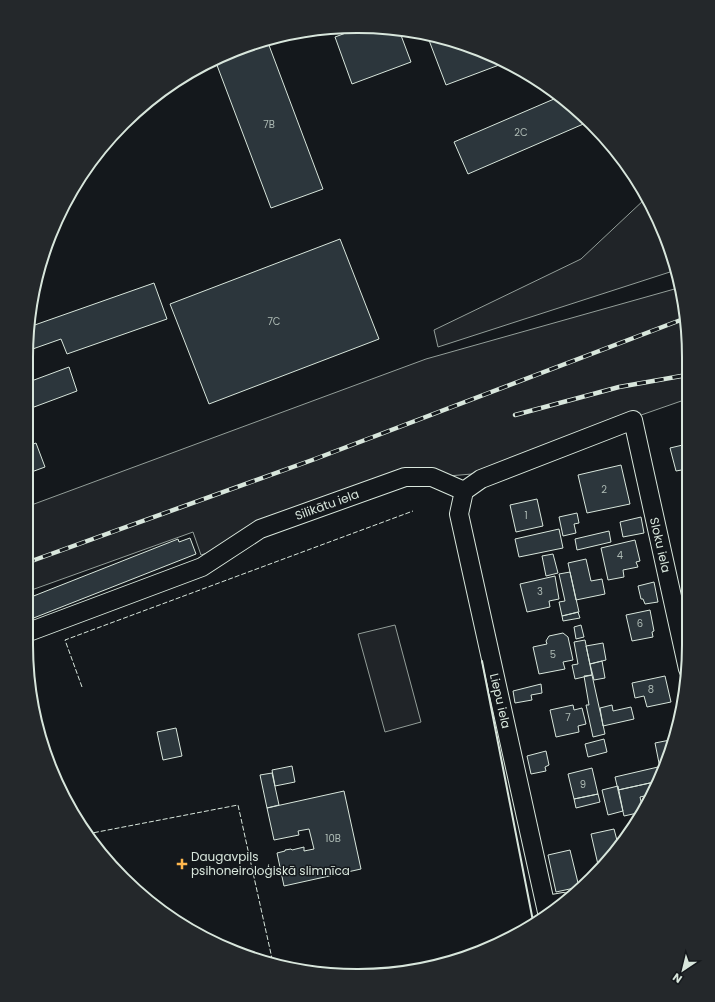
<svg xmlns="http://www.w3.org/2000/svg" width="715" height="1002" font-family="Poppins,sans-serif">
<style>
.green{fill:#202428;stroke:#939e99}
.building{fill:#2c363c;stroke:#d8e6dc}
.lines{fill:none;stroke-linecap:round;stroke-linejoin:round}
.minor-casing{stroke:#d8e6dc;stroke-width:20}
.minor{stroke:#14181c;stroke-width:18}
.rail-casing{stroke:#d8e6dc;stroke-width:4.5}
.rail{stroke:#14181c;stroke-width:3;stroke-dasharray:9;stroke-linecap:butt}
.fence{stroke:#d8e6dc;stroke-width:1;stroke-dasharray:5 2;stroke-linecap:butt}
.wall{stroke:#d8e6dc;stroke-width:2}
.poi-dot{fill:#ffb74d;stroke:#14181c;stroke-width:1.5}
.labels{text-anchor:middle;stroke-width:3;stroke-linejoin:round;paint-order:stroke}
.number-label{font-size:10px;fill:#adbab4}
.street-label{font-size:12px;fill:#d8e6dc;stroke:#14181c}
.poi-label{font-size:12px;fill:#d8e6dc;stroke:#14181c;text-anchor:start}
.rim{fill:none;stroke:#d8e6dc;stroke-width:2}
</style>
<rect width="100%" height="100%" fill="#14181c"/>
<path class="green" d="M646 198 655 211 673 271 438 347 434 330 581 259Z
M678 288 686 314 687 399 472 474 448 476 406 471 222 548 201 555 193 532 26 592V507L426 359Z
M395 625 421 722 385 732 358 634Z"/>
<path class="building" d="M362 27H379L399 30 411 62 352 84 335 37Z
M427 35 444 37 507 62 446 85Z
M267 40 323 189 271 208 215 60 251 44Z
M561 96 588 122 468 174 454 142Z
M153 98 155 104 137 111 139 108Z
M340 239 379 339 209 404 170 304Z
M154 283 167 319 67 354 61 339 27 351 29 327Z
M69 367 77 391 26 410V383Z
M36 443 45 467 26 474V447Z
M687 444V469L676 471 670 448Z
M621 465 630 504 587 513 578 475Z
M537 499 543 526 516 532 510 505Z
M577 513 579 523 574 524 576 533 563 536 559 517Z
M641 517 644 533 623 537 620 522Z
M685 517H687V529Z
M559 529 563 548 519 557 515 539Z
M609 531 611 542 577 550 575 539Z
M190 538 196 554 26 621V599L178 539 179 542Z
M635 540 640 561 636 562 638 567 623 570 624 577 608 580 601 548Z
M553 554 558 573 546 576 542 556Z
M586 559 591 581 602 579 605 594 576 600 568 563Z
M570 572 579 612 562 616 559 602 565 601 559 574Z
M555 576 559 599 549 601 550 607 527 612 520 584Z
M654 582 658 602 645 604 643 599H641L638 586Z
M650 610 654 631 652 632 653 637 632 641 626 615Z
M578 612 580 618 563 621 562 616Z
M581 625 584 637 576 639 574 627Z
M563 633 568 637 573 660 563 662 565 669 539 674 533 647 547 644 546 641 549 636Z
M585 640 592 675 575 679 572 665 578 664 574 642Z
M603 643 606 660 590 664 586 646Z
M602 661 605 678 594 680 590 664Z
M592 675 605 734 593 737 586 705H589L584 676Z
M665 676 671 702 647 707 644 696 635 698 632 683Z
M541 684 542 693 531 695 532 700 515 703 513 691Z
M573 705 574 710 582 708 586 724 578 726 579 732 556 737 550 710Z
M612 705 613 711 631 707 634 719 603 726 600 708Z
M176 728 182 756 163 760 157 732Z
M604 739 607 752 588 757 585 744Z
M675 739 664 767 660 768 655 743Z
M546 751 549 765 545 767 546 771 531 774 527 756Z
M292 766 295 782 275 786 272 770Z
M658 767 660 776 659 781 618 790 615 777Z
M592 768 598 794 574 799 568 774Z
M272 773 279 805 267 808 260 775Z
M659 781 653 794 640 797 643 810 642 812 624 816 618 790Z
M618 786 623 811 608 815 602 790Z
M344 791 361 869 284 886 277 853 285 851V850L291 849 292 850 304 847V851L314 849 309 829 298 831 299 835 274 840 267 808Z
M598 794 600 802 576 808 574 799Z
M614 829 619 848 599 869 591 834Z
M570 850 579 887 556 892 548 855Z"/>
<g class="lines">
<g class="minor-casing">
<path id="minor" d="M464 491 481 479 633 420 688 669
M464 491 459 514 547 912
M26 633 202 567 260 529 405 477H432L464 491
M546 905 563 902"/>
</g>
<use href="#minor" class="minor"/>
<g class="rail-casing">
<path id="rail" d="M515 415 619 387 687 375
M26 563 315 459 686 318"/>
</g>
<use href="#rail" class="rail"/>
<path class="fence" d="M82 687 65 640 413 511
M87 834 238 805 273 963"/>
<path class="wall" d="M482 661 533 921"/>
</g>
<path class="poi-dot" d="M180 858h4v4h4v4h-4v4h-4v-4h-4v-4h4z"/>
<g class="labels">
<g class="number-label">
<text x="269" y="128">7B</text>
<text x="521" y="136">2C</text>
<text x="274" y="325">7C</text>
<text x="604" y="493">2</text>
<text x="526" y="519">1</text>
<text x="620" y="559">4</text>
<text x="540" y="595">3</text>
<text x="640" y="627">6</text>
<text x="553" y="658">5</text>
<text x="651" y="693">8</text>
<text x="568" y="721">7</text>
<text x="583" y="788">9</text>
<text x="333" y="842">10B</text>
</g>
<g class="street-label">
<text transform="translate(327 505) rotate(-20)" y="4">Silikātu iela</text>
<text transform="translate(660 545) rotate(77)" y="4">Sloku iela</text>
<text transform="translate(500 701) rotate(77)" y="4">Liepu iela</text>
</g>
<g class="poi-label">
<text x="191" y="861">Daugavpils<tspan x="191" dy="14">psihoneiroloģiskā slimnīca</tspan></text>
</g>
</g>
<path d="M0 0H715V1002H0ZM357 33H358A324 324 0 0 1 682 357V645A324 324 0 0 1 358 969H357A324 324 0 0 1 33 645V357A324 324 0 0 1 357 33Z" fill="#24282b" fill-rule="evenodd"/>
<path class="rim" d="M357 33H358A324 324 0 0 1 682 357V645A324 324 0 0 1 358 969H357A324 324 0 0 1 33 645V357A324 324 0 0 1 357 33Z"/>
<g transform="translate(683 970) rotate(215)" stroke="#14181c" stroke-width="3" paint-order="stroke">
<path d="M0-3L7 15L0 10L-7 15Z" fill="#d8e6dc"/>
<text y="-6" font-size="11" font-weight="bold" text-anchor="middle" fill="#d8e6dc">N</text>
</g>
</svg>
